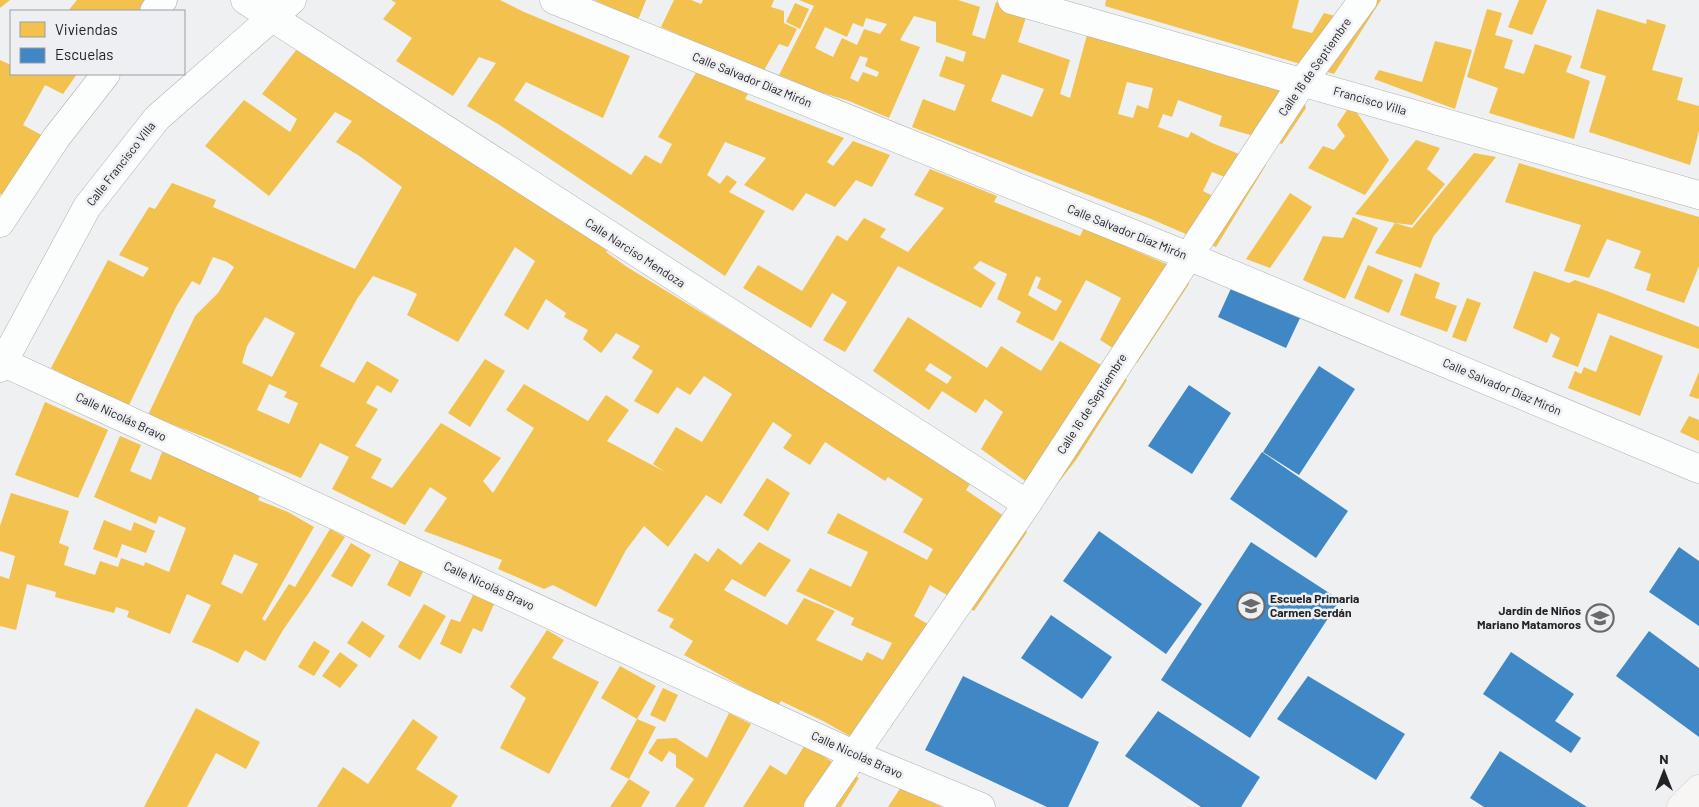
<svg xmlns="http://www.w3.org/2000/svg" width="1699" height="807" font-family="Barlow,sans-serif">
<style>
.homes{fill:#f2c14e;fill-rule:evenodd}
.schools{fill:#3f88c5}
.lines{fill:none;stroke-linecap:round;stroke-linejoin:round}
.minor-casing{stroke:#afb0b2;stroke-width:29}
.major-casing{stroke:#cccdce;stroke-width:29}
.minor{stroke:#fcfdfd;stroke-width:28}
.major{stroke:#f8f5f5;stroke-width:28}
.labels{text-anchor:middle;stroke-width:5;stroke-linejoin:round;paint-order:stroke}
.street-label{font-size:12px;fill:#212223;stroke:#edeff3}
.poi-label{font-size:12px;font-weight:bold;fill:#212223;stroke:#edeff3;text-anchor:start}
</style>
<rect width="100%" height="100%" fill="#eef0f2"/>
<path class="homes" d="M0 0H10L0 8Z
M77 0H178L168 11H68Z
M391 0H500L524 12 630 56 603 118 526 82 514 100 631 175 645 155 661 164 672 144 658 137 697 71 748 94 745 99 844 138 827 162 833 166 853 141 890 155 872 187 856 180 835 207 806 193 793 211 744 185 766 158 725 142 707 175 720 184 727 175 737 182 729 192 765 211 725 276 498 124 467 106 496 63 479 57 453 96 396 61 412 38 383 19 396 3Z
M594 0H646L638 20Z
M674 0H691L701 4 703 0H774L771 7 784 11V23L797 29 788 47 779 44 763 72 661 27Z
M799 0H958L980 7 972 35 985 39 996 2 1028 11 1018 42 1070 60 1060 94 1070 98 1088 31 1303 97 1306 108 1282 144 1219 126 1222 116 1178 100 1172 117 1163 114 1158 127 1188 138 1191 132 1212 143 1266 165 1216 247 1151 219 912 127 923 99 955 111 965 85 939 76 946 56 963 62 966 52 936 42V22L914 16 900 40 920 47 889 118 849 101 817 91 779 75 814 6ZM866 18 887 24 880 34 864 29 857 45 842 38 833 57 815 48 825 27 847 37 853 23 863 27ZM860 56 868 58 865 66 879 72 877 77 863 72 858 82 850 78ZM1002 74 1044 89 1032 117 991 101ZM1127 82 1153 88 1148 109 1137 105 1133 118 1118 114ZM1212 172 1230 179 1219 199 1203 191Z
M1106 0H1299L1292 28 1312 33 1324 13 1342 18 1352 0H1381L1334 74 1105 6Z
M1519 0H1547L1532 35 1508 27Z
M795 3 809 9 800 29 786 22Z
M1487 9 1502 13 1495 35 1513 40 1504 68 1524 74 1535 44 1572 56 1566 72 1590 81 1574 139 1489 113 1498 88 1467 77Z
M1597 9 1646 24 1647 19 1666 25 1652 70 1683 78 1677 100 1699 106V131L1690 165 1589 132 1606 76 1580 68Z
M1435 41 1472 50 1455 109 1374 79 1379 70 1422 82Z
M300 45 611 243 606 252 627 267 802 374 970 484 966 490 1027 532 974 611 930 585 914 616 945 634 867 746 825 722 781 701 778 706 684 655 693 641 669 627 674 619 657 611 695 553 708 562 718 548 741 565 759 542 791 560 765 597 732 579 724 590 787 625 804 598 835 611 816 640 862 661 867 652 883 660 892 643 851 625 854 618 796 591 810 568 851 587 868 552 827 533 838 513 927 560 933 549 903 532 923 499 888 477 885 481 825 442 810 465 783 448 792 435 773 422 721 504 706 495 668 547 644 526 626 550 596 607 553 585 544 589 498 569 502 560 424 531 447 498 430 487 405 525 332 489 349 457 320 443 301 478 207 438 148 415 195 316 218 293 234 267 227 262 213 257 200 285 192 281 176 307 129 405 98 392 51 368 108 260 143 277 149 268 119 255 149 207 155 209 172 183 216 200 213 207 355 269 402 187 358 155 336 142 352 121 335 112 269 196 205 146 244 100 290 132 297 119 262 94ZM515 247 535 261 504 315 528 330 546 299 566 313 564 317 588 330 583 339 601 353 616 333 640 346 632 358 653 371 634 401 658 414 677 387 690 395 704 376 732 394 702 442 676 427 653 464 665 472 607 441 629 410 606 395 588 421 524 384 506 410 534 428 493 493 483 481 501 458 441 423 392 488 371 478 382 459 355 446 378 409 366 403 377 385 391 393 399 380 367 361 354 383 320 366 357 299 373 276 409 290 417 294 407 315 458 342ZM265 317 295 333 272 377 242 363 247 346ZM269 384 287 392 284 397 298 403 289 424 257 410Z
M0 60 11 65V74H77L63 94 45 85 23 125 45 137 11 200 0 194Z
M1351 104 1389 160 1365 195 1308 168 1323 146 1334 150 1345 136 1337 125Z
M1416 140 1440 148 1427 169 1445 184 1412 225 1395 223 1412 228 1474 153 1496 157 1433 237 1421 268 1375 253 1395 223 1355 214Z
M1519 163 1699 217V266L1684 303 1646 290 1651 274 1634 268 1641 251 1607 239 1589 278 1564 271 1581 225 1505 202Z
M930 169 997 196 994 202 1080 236 1085 226 1130 243 1127 247 1187 273 1189 284 1137 363 1100 340 1121 298 1086 280 1053 341 1016 322 1021 312 997 299 1007 274 980 261 973 268 996 283 981 308 898 266 845 352 823 340 847 302 832 293 811 328 743 288 758 265 802 291 837 235 847 241 864 218 886 229 880 237 908 252 944 208 914 195ZM1036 276 1041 278 1037 288 1062 301 1056 311 1028 295Z
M1290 193 1312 207 1270 268 1246 259Z
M1353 217 1378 228 1345 299 1303 280 1323 236 1343 238Z
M1368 265 1403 280 1389 313 1354 298Z
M1534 271 1569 283 1575 280 1607 291 1699 327V349L1598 313 1578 367 1552 357 1560 338 1551 333 1547 343 1513 328Z
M1415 273 1440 283 1435 298 1457 306 1447 332 1400 315Z
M1467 298 1481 303 1466 342 1452 337Z
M908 317 987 368 1001 346 1041 371 1060 341 1127 380 1076 460 1051 492 1042 493 981 449 1003 412 985 399 976 413 942 391 929 410 873 371ZM930 363 952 377 947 384 925 370Z
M1610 335 1663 356 1640 416 1568 388 1575 371 1581 374 1584 367 1596 372Z
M485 359 505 371 470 427 448 413Z
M1699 372V399L1689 396Z
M45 402 108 430 78 498 15 475Z
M1689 416 1699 420V441L1680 432Z
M120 436 141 445 130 471 151 480 162 452 261 493 258 500 288 512 314 527 262 619 265 621 289 584 295 587 330 529 345 537 308 594 283 630 265 661 245 650 238 663 212 650 192 642 211 605 187 594 170 634 127 617 129 611 116 607 114 613 55 597 56 592 27 584 16 630 0 626V576L9 579 15 556 0 551V526L11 493 69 511 59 543 69 547 64 565 95 575 100 561 118 567 121 558 144 566 145 562 169 572 186 528 159 516 156 524 94 497ZM234 554 258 564 242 594 221 584Z
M767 478 790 493 768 531 743 515Z
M104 520 131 531 134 522 155 531 146 553 122 544 117 558 93 549Z
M351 543 371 555 352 587 331 576Z
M402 556 425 568 410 597 387 585Z
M473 595 494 604 482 632 473 628 461 654 440 644 451 619 460 622Z
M424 604 446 616 420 660 398 647Z
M362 621 385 636 370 658 347 643Z
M547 630 564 640 552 658 599 682 549 774 500 748 526 698 510 687Z
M314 641 330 651 314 676 298 667Z
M340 652 358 665 340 688 322 676Z
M620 666 656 686 637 719 601 698Z
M663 688 678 695 665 722 650 715Z
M196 708 260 742 246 769 216 753 187 807H144Z
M729 713 751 724 705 805 704 807H675L694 779 676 767V755L669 751 662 762 648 753 657 739 676 738 707 758Z
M413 719 438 737 416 769 458 796 451 807H317L343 767 368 784Z
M637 719 656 727 629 779 610 769Z
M805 745 859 778 841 807H743L770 765 786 775Z
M629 779 650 792 641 807H610Z
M901 787 942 807H888Z"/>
<path class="schools" d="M1233 284 1301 316 1286 348 1218 317Z
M1319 366 1355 389 1299 475 1263 452Z
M1189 385 1231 413 1192 474 1148 446Z
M1262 452 1348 511 1316 558 1230 499Z
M1099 531 1202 604 1166 654 1063 581Z
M1251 542 1340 600 1250 738 1161 680Z
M1679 547 1699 561V626L1649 592Z
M1051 615 1112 657 1082 699 1021 658Z
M1649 631 1699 668V737L1616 676Z
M1511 652 1574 694 1555 721 1581 738 1571 753 1483 694Z
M963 676 1099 742 1068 807H1047L925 750Z
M1308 676 1405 734 1376 780 1277 719Z
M1158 711 1260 777 1241 807H1201L1125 756Z
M1500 751 1587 807H1484L1470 798Z"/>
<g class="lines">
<g class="minor-casing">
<path id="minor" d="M245 0 1027 504
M554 0 1188 256 1699 469
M1012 0 1699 195
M154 11 163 0
M0 223 56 138 106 74
M0 361 853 754 981 807
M0 368 87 207 157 118 292 0
M818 807 1027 504 1303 81 1363 0"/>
</g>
<g class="major-casing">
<path id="major" d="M1681 807 1699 789"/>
</g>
<use href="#minor" class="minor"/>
<use href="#major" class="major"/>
</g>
<defs>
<g id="school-ring" transform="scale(1.4375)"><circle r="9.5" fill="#edeff3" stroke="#696a6b" stroke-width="1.5"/><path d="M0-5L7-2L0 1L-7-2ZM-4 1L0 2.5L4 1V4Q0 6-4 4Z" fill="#696a6b"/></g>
</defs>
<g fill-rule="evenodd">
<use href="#school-ring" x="1251" y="606"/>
<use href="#school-ring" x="1600" y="618"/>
</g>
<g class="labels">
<g class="street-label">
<text transform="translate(1315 67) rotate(-55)" y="4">Calle 16 de Septiembre</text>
<text transform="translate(752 80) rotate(22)" y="4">Calle Salvador Díaz Mirón</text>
<text transform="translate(1370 101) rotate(16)" y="4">Francisco Villa</text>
<text transform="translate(121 164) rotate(-52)" y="4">Calle Francisco Villa</text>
<text transform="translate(1127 232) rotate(22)" y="4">Calle Salvador Díaz Mirón</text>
<text transform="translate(635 253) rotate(33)" y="4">Calle Narciso Mendoza</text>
<text transform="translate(1502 387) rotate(23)" y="4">Calle Salvador Díaz Mirón</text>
<text transform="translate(1092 404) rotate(-57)" y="4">Calle 16 de Septiembre</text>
<text transform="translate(121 417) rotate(25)" y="4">Calle Nicolás Bravo</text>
<text transform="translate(489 586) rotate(25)" y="4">Calle Nicolás Bravo</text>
<text transform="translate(857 755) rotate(24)" y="4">Calle Nicolás Bravo</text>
</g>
<g class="poi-label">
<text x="1270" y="603">Escuela Primaria<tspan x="1270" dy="14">Carmen Serdán</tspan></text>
<text x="1581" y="615" text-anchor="end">Jardín de Niños<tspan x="1581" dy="14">Mariano Matamoros</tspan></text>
</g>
</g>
<rect x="10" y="10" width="175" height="65" fill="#edeff3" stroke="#9b9da0"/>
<rect x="20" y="22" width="25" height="15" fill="#f2c14e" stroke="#9b9da0"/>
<text x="55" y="35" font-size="15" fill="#212223">Viviendas</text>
<rect x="20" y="48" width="25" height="15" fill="#3f88c5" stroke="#9b9da0"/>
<text x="55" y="60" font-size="15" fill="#212223">Escuelas</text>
<g transform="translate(1664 772)" stroke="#edeff3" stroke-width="4" paint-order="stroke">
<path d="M0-4L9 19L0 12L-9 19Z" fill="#212223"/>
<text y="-8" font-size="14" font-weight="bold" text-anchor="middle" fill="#212223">N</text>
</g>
</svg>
